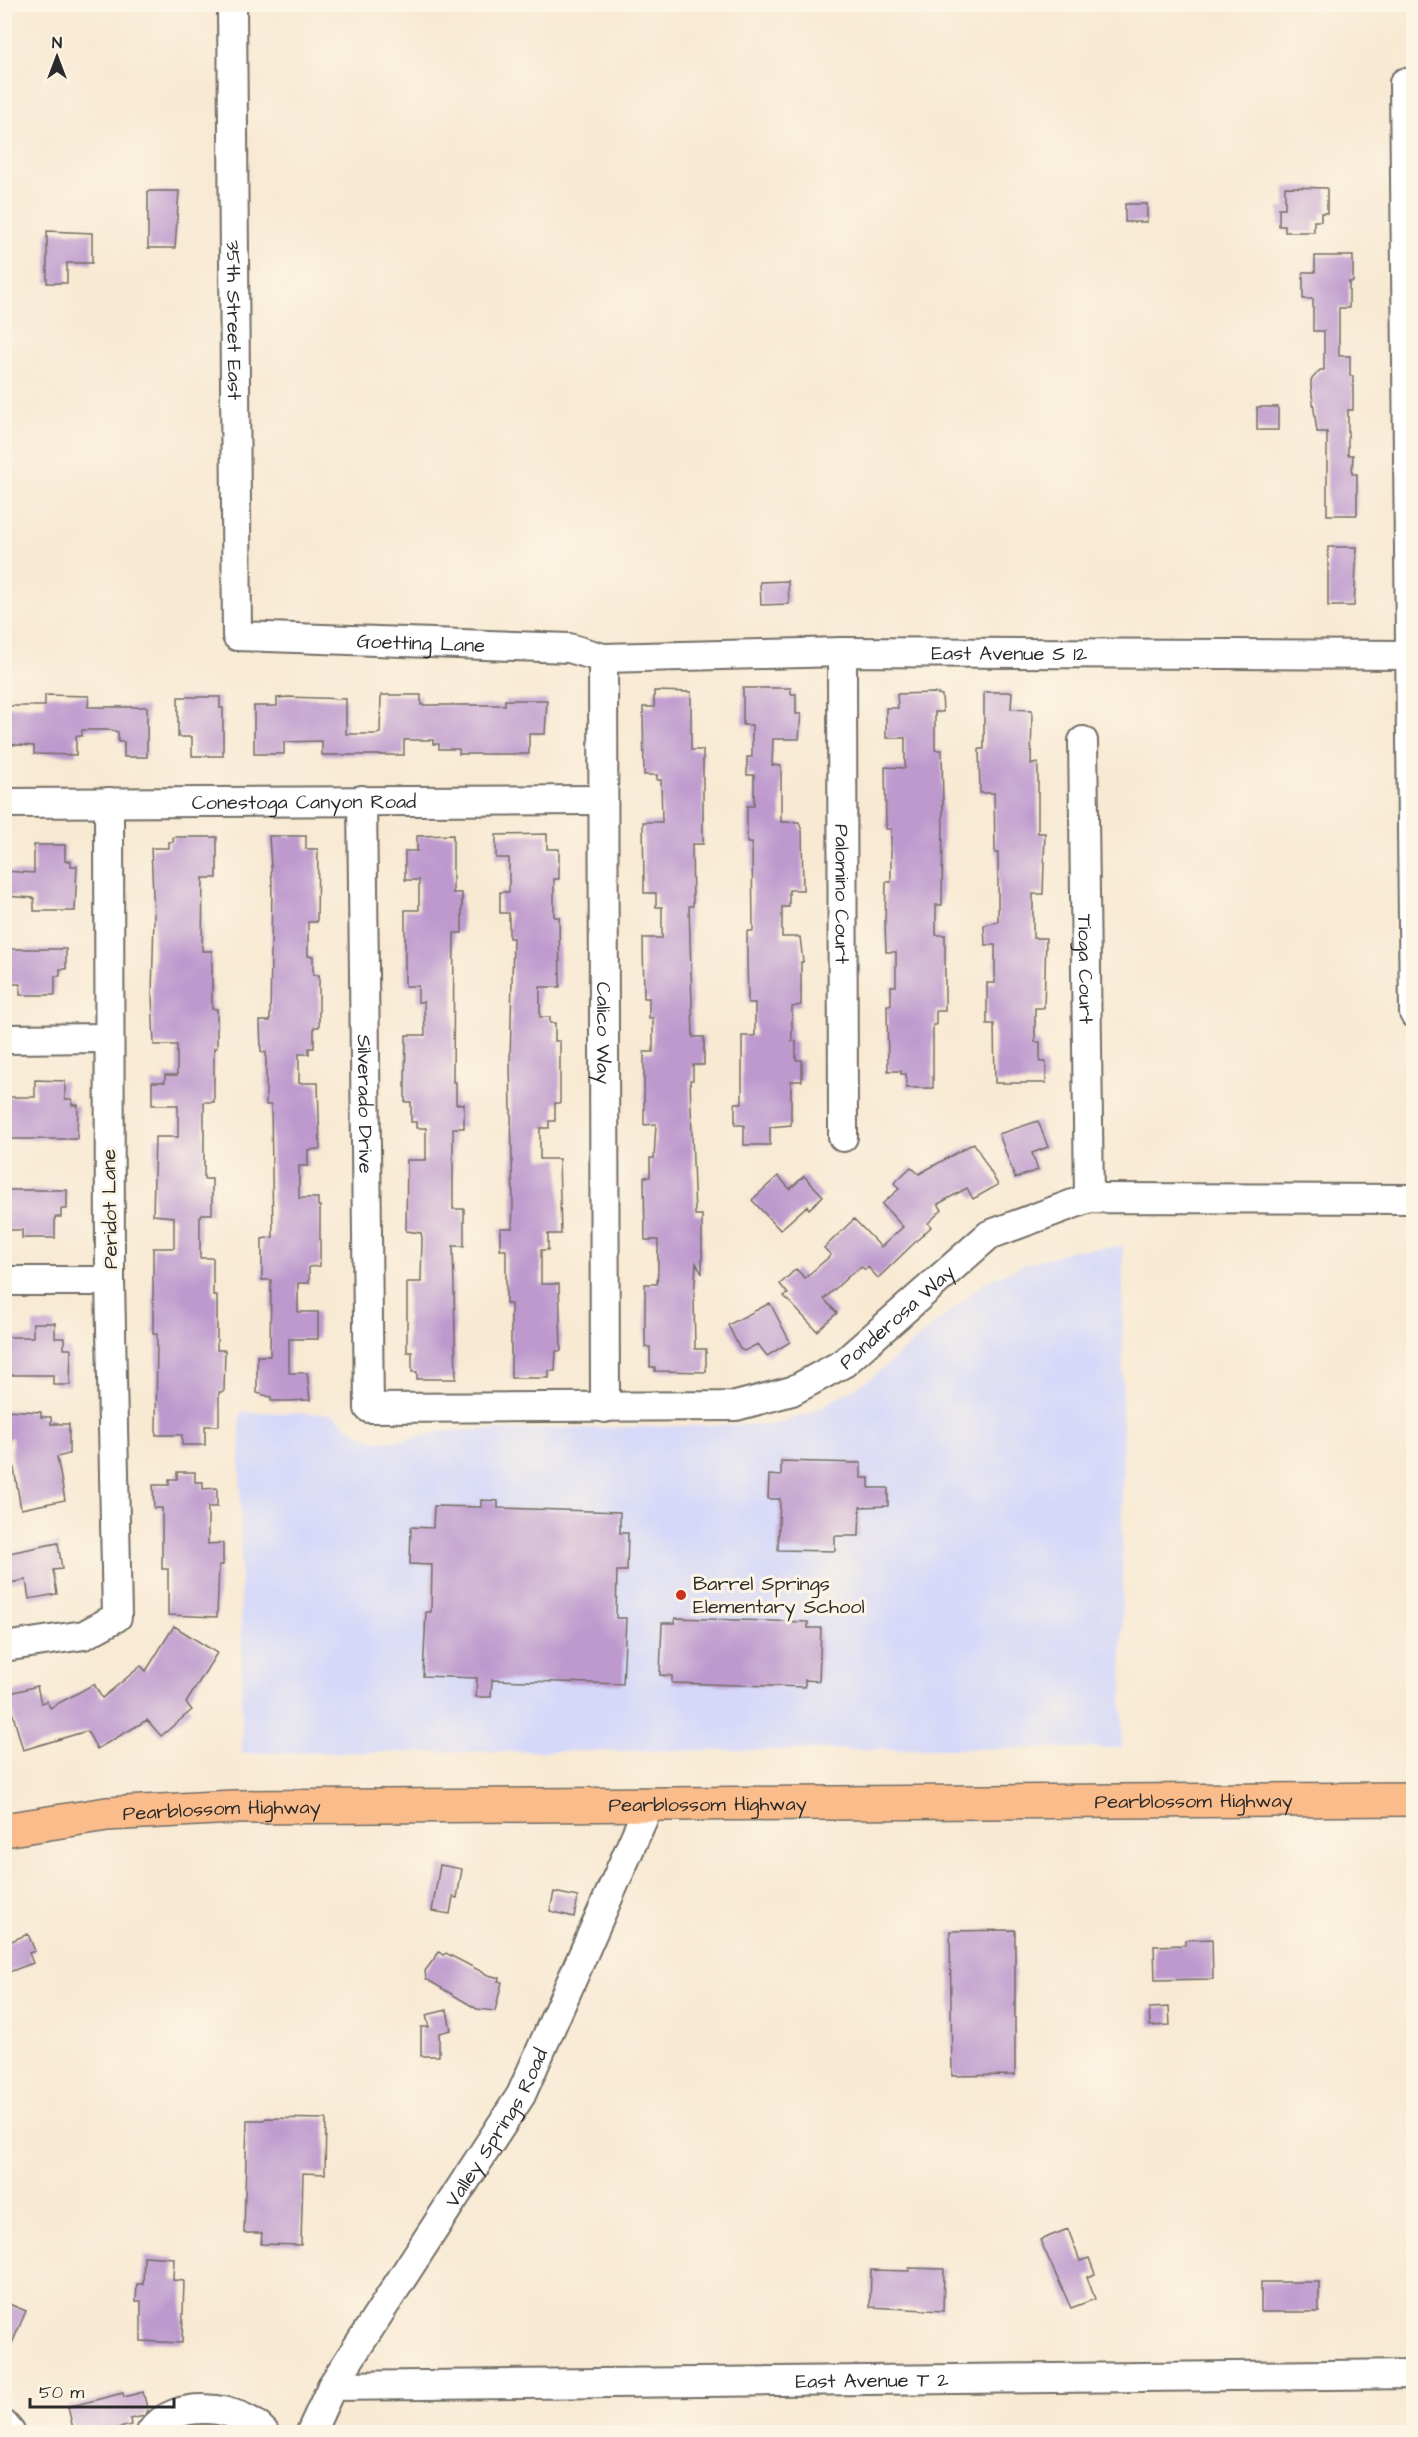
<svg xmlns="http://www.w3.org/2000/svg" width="1418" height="2437" font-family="'Architects Daughter',sans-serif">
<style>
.built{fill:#d5d8f9}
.building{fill:#bd99ce}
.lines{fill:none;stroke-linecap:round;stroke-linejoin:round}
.minor-casing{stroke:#736e66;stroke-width:32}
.major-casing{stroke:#736e66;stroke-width:36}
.minor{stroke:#fff;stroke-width:28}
.major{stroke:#fabc8b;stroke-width:33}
.poi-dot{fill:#c8321e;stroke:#fcf5e5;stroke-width:2}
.labels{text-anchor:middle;stroke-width:6;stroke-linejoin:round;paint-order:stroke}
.street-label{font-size:20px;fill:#2b2b2b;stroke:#fcf5e5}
.poi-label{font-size:20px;fill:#2b2b2b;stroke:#fcf5e5;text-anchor:start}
</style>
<rect width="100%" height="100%" fill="#fcf5e5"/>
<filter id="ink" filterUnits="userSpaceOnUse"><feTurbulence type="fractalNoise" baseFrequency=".0167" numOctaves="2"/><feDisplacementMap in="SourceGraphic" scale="12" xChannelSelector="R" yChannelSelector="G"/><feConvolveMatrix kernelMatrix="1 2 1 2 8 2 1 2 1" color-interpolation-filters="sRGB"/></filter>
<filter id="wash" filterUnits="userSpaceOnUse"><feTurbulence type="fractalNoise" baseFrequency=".008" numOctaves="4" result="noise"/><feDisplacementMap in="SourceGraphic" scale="24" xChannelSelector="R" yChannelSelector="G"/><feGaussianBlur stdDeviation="1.35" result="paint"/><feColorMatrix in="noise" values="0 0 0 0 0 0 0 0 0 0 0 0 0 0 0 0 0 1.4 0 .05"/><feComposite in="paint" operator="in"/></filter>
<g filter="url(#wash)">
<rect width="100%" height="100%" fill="#f8e9d3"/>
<path class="built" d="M1123 1246 1122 1748 242 1753 240 1412 332 1414 349 1427 375 1441H399L442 1431 776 1424 808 1414 870 1379 985 1282 1025 1264 1071 1251Z"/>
<g id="blocks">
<path class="building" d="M1285 187 1327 188V213H1321V221H1314V232H1285V226H1279V208H1285Z
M148 191H179L175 248H148Z
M1125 204H1147V222H1125Z
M47 231 92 233V263H67V283H47Z
M1315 256H1353V282H1349V308H1339V356H1350V376H1353V410H1348V455H1353L1352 474H1357V515H1327V432H1317L1311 387V380L1320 370H1324V331H1313V299H1303V272H1315Z
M1257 407H1278V430H1257Z
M1328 547H1357L1354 606H1328Z
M788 581 789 604 761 605 760 582Z
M743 688H791V694H796V714H801L799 739H773L772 765 781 766V822H799L802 831 803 890H789V907H782V937H800L803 962H801V1005L792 1007V1041H796V1060H802V1081H791V1125L770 1127V1145H744V1125H735V1103H742V1036H755V1003H748L747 960V931H753L752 843H747V806H754V775H747V757H752V725H743Z
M654 691 691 692V750H703V844H692L693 906H689L693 1037H704V1065H693V1080H690L695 1215H702V1274L696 1263 694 1298 695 1349H706V1372L655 1371V1367H650V1347H645V1284H657L658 1270V1240H645L644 1177H650V1158H654L656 1124 644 1125V1052H653V1018H649V998H644L643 938H662V907H656V893H644V882L643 822H662L661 780H657V775H644L643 707H654Z
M984 692H1012L1011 709 1032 710 1031 764 1038 763V833H1045L1043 894H1033V938H1046L1044 1008H1035V1042H1040V1062H1046V1083H995L994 1024H987V983H995V945H985L984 925 998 922V853H995L994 793H980L979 749H984Z
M934 693 942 695 943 712H935V750H942L943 809 942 905H936V935H945V1011H936V1025H933V1088H906V1074H901V1071H888L887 1005H891V986H896V952H886L885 922 886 882H891V829H886L885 767 905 768V738H886V708H898L897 694Z
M45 695 89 696 88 707H147V757H124V742H118V732L111 730H82V736H76V755L34 754V746L4 744V706H45Z
M381 695H421V705H505V700H547L545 734H529V754H459V749H439V744H433V740H404V755H322V741L284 742V754H254V706H277V698L288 697 346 699V734H376L380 733Z
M178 697H220V708H223V756H192V737H178Z
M547 834V849H559V879H554V917H559L560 987H540V1017H550V1023H555V1041H560V1103H555V1121H549V1128H540V1159H559L561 1234H548V1250H541V1284H559L561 1351H556L555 1371H549V1378H511V1304H506V1250H500V1228H512L513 1206 510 1063 513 938H509V913H500V892H509V858H496V835Z
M453 835V893H462V933H454L453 1082H456V1104H464V1128H453V1209H464V1246H453L456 1379H417V1372H412V1352H407V1282H421L422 1238 421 1233 406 1231 407 1160H426V1128H416V1122H411V1102H405V1082L406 1035H425L424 1002H418V986H405V910H419V880H405V851H417V836Z
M269 836H306V849H318L317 922H308V956H313V975H319V1027H314V1048H309V1054H299V1083H318L320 1149 308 1150V1166H299V1198H318V1206H320V1266L309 1267V1283H298V1312H318V1339H289V1373H307L310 1400 288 1401H271V1397L257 1393V1356H270L271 1280H262V1239L273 1237 271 1105H266V1052H261L260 1021H270L272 882Z
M173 837H217V878H203L202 951H212V1009H217V1048H214V1102H204V1179H212V1214H202L200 1217V1258H213V1295H217V1350H225L224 1392H219V1426H205V1445H182V1435H156L157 1334H153V1248H174V1217L153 1215 155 1137H178V1105H152V1082H165V1075H177V1045H154L152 995 154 917 151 848H169V842H173Z
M34 845H65V861H71V866H77L75 911H34V898L4 896V871L34 873Z
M4 949H66V969H60V976H55V995H20V984H4Z
M35 1080 65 1081V1099H72V1105H78L77 1139H4V1097H35Z
M1038 1121 1048 1147 1032 1153 1038 1170 1015 1178 999 1134Z
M974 1143 998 1185 973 1199 967 1188 938 1204 942 1210 928 1223 931 1227 878 1278 868 1267 865 1270 862 1267 850 1275 824 1299 837 1313 817 1331 784 1296 788 1294 780 1284 796 1269 805 1278 831 1255 824 1248 854 1219 881 1247 903 1227 882 1204 899 1189 894 1183 911 1167 919 1174Z
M778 1176 790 1189 804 1176 823 1196 809 1209 807 1206 780 1230 752 1200Z
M4 1190H67V1209H61V1217H55V1238H22V1230H4Z
M770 1303 790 1342 767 1356 758 1344 744 1351 740 1349 728 1325Z
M33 1323H55V1338H64V1349H71L70 1385H53V1375H4V1337H33Z
M4 1410 41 1412V1417H51V1424H69V1454L57 1457 65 1500 21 1509 12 1457V1438H4Z
M781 1461 861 1463V1478H869V1488H888V1506L860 1507 859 1536H835V1551L778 1550 780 1499H768L769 1475 781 1476Z
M177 1472H195V1482H203V1489L217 1488V1507H208V1544L223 1543V1565H219L217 1617 168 1615V1569H162V1508H154L153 1485H169V1479H177Z
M481 1500 498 1501V1508L620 1512V1533H628L627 1571H617L616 1618H626L623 1684 492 1680 491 1697H476L477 1678 423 1676 426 1612H431L432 1565 410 1564 411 1527 433 1528 434 1506 481 1507Z
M58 1543 62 1569 53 1570 57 1594 29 1599 26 1580 4 1584V1554Z
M675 1618 808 1622V1628H821L819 1681 805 1680V1687L672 1683V1676L660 1675 662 1623H675Z
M174 1626 217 1653 186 1703 192 1710 161 1736 147 1720 97 1749 87 1731 23 1750 7 1694 37 1686 41 1703 47 1701 50 1708 94 1684 102 1698 141 1666 146 1671Z
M440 1865 462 1869 457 1898 453 1897 450 1914 432 1911Z
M554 1892 578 1897 574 1917 550 1911Z
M1015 1930V2075L952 2076 950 1931Z
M28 1934 35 1951 29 1953 33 1963 4 1974V1944Z
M1212 1939 1213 1979 1155 1980 1154 1946 1185 1945V1940Z
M439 1952 443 1955 446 1953 488 1975 500 1978 498 1981 502 1982 495 2011 477 2009 426 1979 425 1971Z
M1169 2007 1170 2025 1150 2026 1149 2008Z
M447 2010 451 2030 439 2033V2056H421V2027H429L426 2015Z
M266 2118 326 2119 325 2174 303 2173 301 2245 261 2244 262 2233H244L247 2120H264Z
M1068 2229 1080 2261 1089 2258 1095 2274 1087 2277 1095 2299 1071 2308 1040 2240Z
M144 2256 174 2258 173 2280 184 2281 182 2343 141 2341V2301H136L137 2284H143Z
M909 2268 944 2269 943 2311 870 2307 871 2270 909 2271Z
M1261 2282H1319V2312H1261Z
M4 2302 26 2311 4 2362Z
M143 2392 148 2411 144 2416 130 2419 131 2425 100 2433H74L68 2407 123 2393 124 2397Z"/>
</g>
</g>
<g filter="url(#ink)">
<use href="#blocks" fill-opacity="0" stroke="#736e66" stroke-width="1.5"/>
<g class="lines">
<g class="minor-casing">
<g id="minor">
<path id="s1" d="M232 4 237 636 569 648 603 658 842 652 1414 655"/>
<path d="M1404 83 1414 1013"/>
<path id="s2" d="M842 652 843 1137"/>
<path id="s3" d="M603 658 605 1408"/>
<path id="s4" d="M1083 741 1089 1198"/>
<path id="s5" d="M362 800 369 1408 736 1406 792 1391 844 1363 989 1235 1089 1198 1414 1199"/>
<path id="s6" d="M4 803 602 800"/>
<path d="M4 1039 108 1038"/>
<path d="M4 1281H110"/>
<path d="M4 1647 84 1635 117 1617 110 1281 109 802"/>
<path id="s7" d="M332 2386 1414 2374"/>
<path d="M4 2425 10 2432"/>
<path d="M151 2432C174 2398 239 2405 264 2432"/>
<path id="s8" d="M311 2432 332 2386 521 2095 649 1805"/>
</g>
</g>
<g class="major-casing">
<g id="major">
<path id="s9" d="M4 1830 107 1814 233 1807 1414 1799"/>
</g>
</g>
<use href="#minor" class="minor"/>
<use href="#major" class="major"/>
</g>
</g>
<circle class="poi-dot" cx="681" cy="1595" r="6"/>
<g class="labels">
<g class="street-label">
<text dy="7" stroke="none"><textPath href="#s1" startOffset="316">35th Street East</textPath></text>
<text dy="7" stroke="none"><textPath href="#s1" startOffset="816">Goetting Lane</textPath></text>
<text dy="7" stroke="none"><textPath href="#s1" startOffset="1406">East Avenue S 12</textPath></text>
<text dy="7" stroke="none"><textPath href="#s6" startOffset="300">Conestoga Canyon Road</textPath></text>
<text dy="7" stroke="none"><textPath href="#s2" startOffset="242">Palomino Court</textPath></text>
<text dy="7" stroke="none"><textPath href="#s4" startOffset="228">Tioga Court</textPath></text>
<text dy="7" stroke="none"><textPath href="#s3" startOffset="375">Calico Way</textPath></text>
<text dy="7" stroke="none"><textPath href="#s5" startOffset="304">Silverado Drive</textPath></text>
<text transform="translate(109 1209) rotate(-91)" y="7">Peridot Lane</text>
<text dy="7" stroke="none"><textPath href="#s5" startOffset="1162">Ponderosa Way</textPath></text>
<text dy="7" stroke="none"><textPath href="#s9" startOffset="1191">Pearblossom Highway</textPath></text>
<text dy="7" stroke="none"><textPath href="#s9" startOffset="705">Pearblossom Highway</textPath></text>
<text dy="7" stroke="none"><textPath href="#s9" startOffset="219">Pearblossom Highway</textPath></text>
<text dy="7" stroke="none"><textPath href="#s8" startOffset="357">Valley Springs Road</textPath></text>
<text dy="7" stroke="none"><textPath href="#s7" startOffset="540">East Avenue T 2</textPath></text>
</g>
<g class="poi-label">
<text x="693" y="1590">Barrel Springs<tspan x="693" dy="23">Elementary School</tspan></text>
</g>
</g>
<rect width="1418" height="2437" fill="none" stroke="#fcf5e5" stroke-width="24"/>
<g transform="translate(57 57)" stroke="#fcf5e5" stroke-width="4.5" paint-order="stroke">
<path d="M0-4.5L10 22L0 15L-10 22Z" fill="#2b2b2b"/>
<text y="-9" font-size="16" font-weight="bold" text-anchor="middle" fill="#2b2b2b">N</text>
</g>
<path d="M30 2398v9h144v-9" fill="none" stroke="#2b2b2b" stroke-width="3"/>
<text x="39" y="2398" font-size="18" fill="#2b2b2b" stroke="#fcf5e5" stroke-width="4.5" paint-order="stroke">50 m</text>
</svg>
